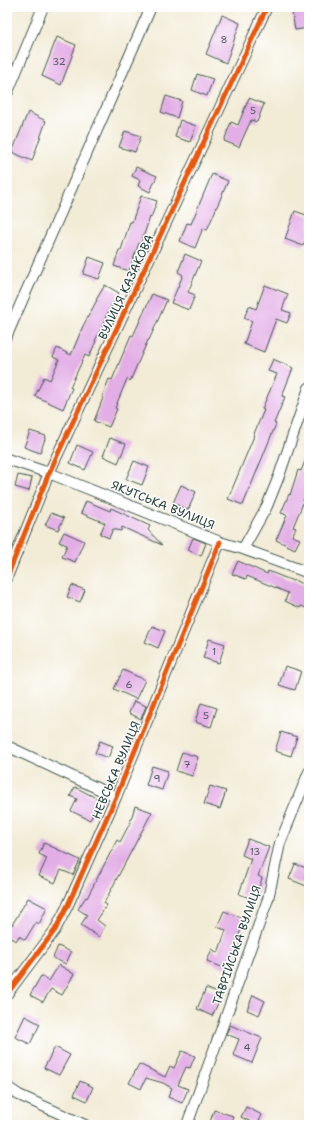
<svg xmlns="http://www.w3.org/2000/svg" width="316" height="1132" font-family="'Shantell Sans',sans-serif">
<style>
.building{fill:#e3ade6}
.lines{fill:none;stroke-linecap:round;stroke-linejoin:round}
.street-casing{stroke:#3f574c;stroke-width:12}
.street{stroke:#fff;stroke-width:10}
.cycleway-casing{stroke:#fff;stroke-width:8}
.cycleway{stroke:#e8590c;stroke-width:5}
.labels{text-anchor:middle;stroke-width:3;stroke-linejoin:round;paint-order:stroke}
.number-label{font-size:10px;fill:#505960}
.street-label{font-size:12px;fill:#1f3d34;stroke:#fff}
</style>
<rect width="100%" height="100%" fill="#fff"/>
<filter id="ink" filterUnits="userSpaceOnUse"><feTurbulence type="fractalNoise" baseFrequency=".025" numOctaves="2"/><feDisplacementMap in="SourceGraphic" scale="8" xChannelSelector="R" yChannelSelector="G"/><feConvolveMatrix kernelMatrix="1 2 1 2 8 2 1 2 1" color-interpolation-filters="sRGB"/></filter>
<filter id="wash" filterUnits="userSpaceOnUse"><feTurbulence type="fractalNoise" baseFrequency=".012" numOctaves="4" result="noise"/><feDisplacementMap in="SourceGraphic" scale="16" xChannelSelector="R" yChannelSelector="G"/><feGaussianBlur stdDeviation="0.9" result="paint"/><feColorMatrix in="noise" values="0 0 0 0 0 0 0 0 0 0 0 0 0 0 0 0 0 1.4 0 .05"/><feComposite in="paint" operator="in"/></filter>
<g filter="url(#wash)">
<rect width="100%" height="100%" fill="#f2ebd5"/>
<g id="blocks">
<path class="building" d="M291 7H305L308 28 295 30Z
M222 15 240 23 226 63 206 54Z
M57 37 76 45 61 85 42 76Z
M197 74 213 79 207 96 192 90Z
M166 96 182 101 177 118 161 112Z
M249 98 264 104 257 122 251 120 239 147 224 141 231 122 238 125Z
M28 112 46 121 32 161 12 152Z
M180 120 196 126 190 142 175 137Z
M125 131 141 136 135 152 119 147Z
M136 167 157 176 150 192 138 186 140 180 132 176Z
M212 174 228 181 207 230 203 228 195 248 180 241 187 223 191 224Z
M141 196 157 201 151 218 150 217 141 243H139L129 271 114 266 119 250H121L130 222H132Z
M295 211 309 216V230L303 246 285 239Z
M185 254 201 261 188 292 195 295 189 310 171 303 183 275 178 272Z
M89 257 105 263 99 279 83 274Z
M105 285 119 293 105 318 106 319 95 341H96L89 357 85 355 70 387 72 388 63 409 35 396 44 377 50 380 59 360 53 357 57 348 71 355 83 326 97 300H96Z
M265 285 288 294 282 310 291 313 287 323 276 319 264 352 244 344 252 321 244 318 249 306 256 309Z
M152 294 167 300 149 340H148L130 381 127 379 115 408 117 409 109 427 94 421 103 398 102 397 109 379 112 380 131 335 133 336Z
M273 359 293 368 282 396 285 397 274 423 276 424 243 505 228 499 254 436H253L264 410 262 409 277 374 268 371Z
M30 431 46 436 40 453 24 447Z
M110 438 126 444 118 463 103 456Z
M77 445 93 452 85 470 70 463Z
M309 451V484L303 501H304L293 527 296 528 292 536 300 539 295 549 276 540 287 515 281 513 289 494 290 495 298 470 301 471Z
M134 461 149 467 142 485 126 479Z
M18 475 32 478 29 491 15 487Z
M181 485 196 492 188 510 173 503Z
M86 501 110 511 111 508 150 526 148 530 162 545 122 527 121 531 113 529 109 538 100 534 105 523 81 513Z
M51 513 64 518 58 530 45 525Z
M64 532 84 541 75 562 62 557 67 545 59 542Z
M193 538 206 543 201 556 188 550Z
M238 561 267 574 268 571 293 581 294 580 309 587V609L301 606 300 608 285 601 288 593 247 576 246 579 232 574Z
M72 585 85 590 80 602 67 597Z
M152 626 165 631 158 648 145 642Z
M209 639 225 644 219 663 203 658Z
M285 666 301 671 295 690 279 685Z
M123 670 145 680 136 699 114 689Z
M134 701 146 706 141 719 129 713Z
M201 703 217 708 211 727 195 722Z
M281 732 297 737 291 756 275 751Z
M100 741 113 746 108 758 95 753Z
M182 752 198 757 192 776 176 771Z
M152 766 168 771 162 790 146 785Z
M210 786 226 791 220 809 204 804Z
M75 787 100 800 90 820 71 811 77 799 70 796Z
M135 806 152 812 104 903 107 905 97 920 105 926 99 937 81 925 87 915 78 909 86 897 87 898 117 840 120 842 130 823Z
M248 839 269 847 258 876 262 878 255 900 239 894 251 859 242 855Z
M44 843 80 860 73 875 61 870 55 883 39 876 47 858 39 854Z
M295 864 309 869V887L289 879Z
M28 898 47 908 39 924 36 922 25 940 19 936 16 941 7 936V922L12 925Z
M224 911 245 919 237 940 241 942 233 967 228 964 226 969 207 961 212 949 218 953 226 930 217 927Z
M58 946 71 952 66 964 53 958Z
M59 965 74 974 62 995 51 989 43 1002 30 995 41 976 49 981Z
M206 988 222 995 212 1016 197 1009Z
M253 995 265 1001 259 1015 247 1010Z
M25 1016 40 1024 30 1044 15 1037Z
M230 1025 262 1038 252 1063 233 1055 239 1039 226 1034Z
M55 1047 70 1055 59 1075 44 1068Z
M182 1051 195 1056 190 1068 186 1067 178 1085 188 1089 182 1103 168 1097 172 1088 163 1083 146 1078 141 1089 129 1083 139 1064 165 1077 170 1066 174 1068Z
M80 1081 93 1087 87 1101 74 1095Z
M246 1107 262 1115 257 1125 241 1117Z
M214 1110 233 1116 230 1125H209Z"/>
</g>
</g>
<g filter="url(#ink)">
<use href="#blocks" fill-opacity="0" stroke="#3f574c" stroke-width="1"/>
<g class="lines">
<g class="street-casing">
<path id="street" d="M7 94 43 7
M7 335 151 7
M7 459 49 473 220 542 243 549 309 573
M243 549 267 506 279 476 309 388
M7 577 49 473 267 7
M7 746 116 797
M7 994 55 930 67 907 116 797 220 542
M7 1087 19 1095 85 1125
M187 1125 268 899 280 843 309 772"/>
</g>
<use href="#street" class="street"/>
<g class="cycleway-casing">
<path id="cycleway" d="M7 577 49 473 267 7
M7 994 55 930 67 907 116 797 220 542"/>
</g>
<use href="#cycleway" class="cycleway"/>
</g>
</g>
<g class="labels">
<g class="number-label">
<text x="224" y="43">8</text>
<text x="59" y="65">32</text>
<text x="253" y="114">5</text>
<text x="214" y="655">1</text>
<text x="129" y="688">6</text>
<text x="206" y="719">5</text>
<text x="187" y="768">7</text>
<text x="157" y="782">9</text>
<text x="255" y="855">13</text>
<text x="247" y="1051">4</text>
</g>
<g class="street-label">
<text transform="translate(126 287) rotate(-65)" y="4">ВУЛИЦЯ КАЗАКОВА</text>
<text transform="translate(163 505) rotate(22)" y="4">ЯКУТСЬКА ВУЛИЦЯ</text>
<text transform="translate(116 770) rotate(-67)" y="4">НЕВСЬКА ВУЛИЦЯ</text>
<text transform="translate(237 945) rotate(-71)" y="4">ТАВРІЙСЬКА ВУЛИЦЯ</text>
</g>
</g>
<rect width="316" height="1132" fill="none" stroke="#fff" stroke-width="24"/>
</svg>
